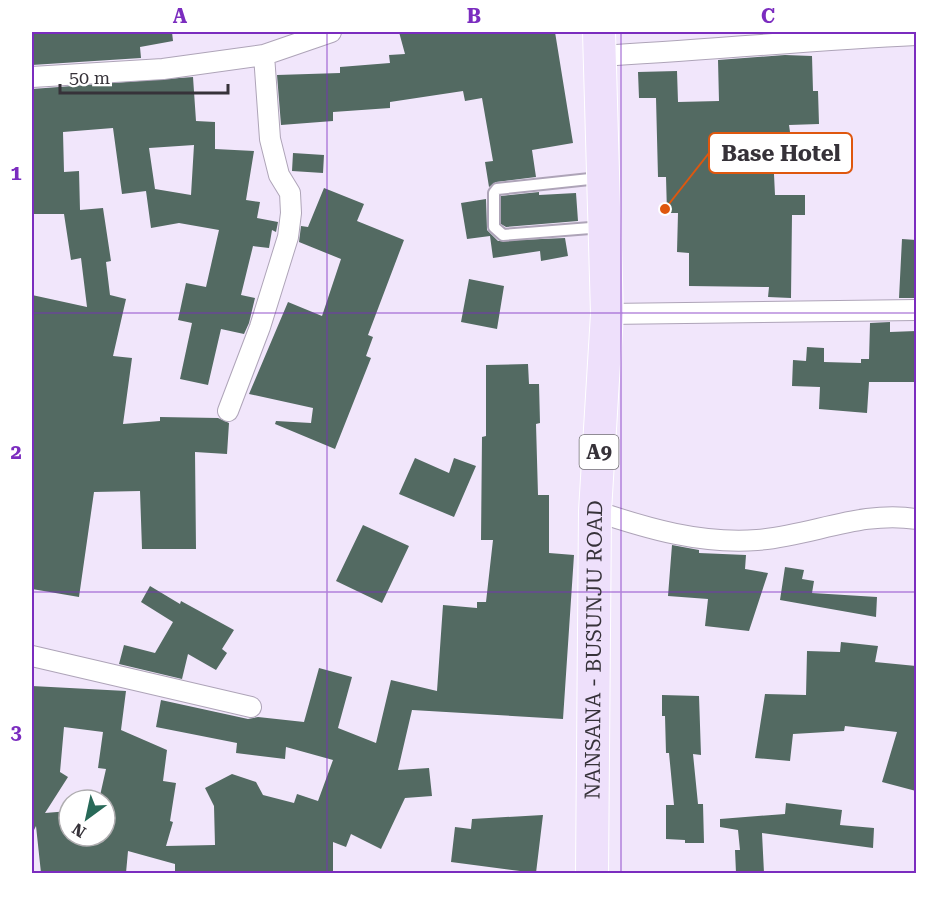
<svg xmlns="http://www.w3.org/2000/svg" width="948" height="905" font-family="'Roboto Serif',serif">
<style>
.building{fill:#536a62;fill-rule:evenodd}
.lines{fill:none;stroke-linecap:round;stroke-linejoin:round}
.service-casing{stroke:#aea4b8;stroke-width:14}
.minor-casing{stroke:#aea4b8;stroke-width:22}
.primary-casing{stroke:#fff;stroke-width:34}
.service{stroke:#fff;stroke-width:10}
.minor{stroke:#fff;stroke-width:20}
.primary{stroke:#eee0fb;stroke-width:32}
.grid{fill:none;stroke:#7b2cbf;stroke-width:1.5;stroke-opacity:0.55}
.labels{text-anchor:middle;stroke-width:6;stroke-linejoin:round;paint-order:stroke}
.shield{fill:#fff;stroke:#727074;stroke-width:1.5}
.shield-label{font-size:20px;font-weight:bold;fill:#363239}
.street-label{font-size:21px;fill:#363239;stroke:#fff}
.leader{fill:none;stroke:#df570e;stroke-width:2}
.callout-dot{fill:#df570e;stroke:#fff;stroke-width:2}
.callout{fill:#fff;stroke:#df570e;stroke-width:2}
.callout-label{font-size:22px;text-anchor:middle;font-weight:bold;fill:#363239}
.neatline{fill:none;stroke:#7b2cbf;stroke-width:2}
.grid-label{font-size:20px;text-anchor:middle;font-weight:bold;fill:#7b2cbf}
</style>
<rect width="100%" height="100%" fill="#f1e6fb"/>
<path class="building" d="M32 32H172L173 41 140 47 141 58 32 65Z
M399 32H555L573 143 532 150 536 177 496 182 489 187 485 162 493 161 482 98 465 101 463 91 390 102V108L333 112V121L281 125 277 75 340 73V67L390 63 389 55 405 54Z
M785 55 812 56 813 91H818L819 124 789 125 790 132 772 133 775 195H805V215H792L791 298 768 297 769 287 689 286V253L677 252 678 213H667L666 177H658L656 98H639L638 72 677 71 678 102 719 101 718 60Z
M193 77 196 121 215 122V149L254 151 246 200 260 202 257 218 278 222 276 232 272 230 269 248 253 246 241 295 255 298 249 323 244 334 221 329 208 385 180 379 192 323 178 320 186 283 206 287 219 230 179 223 151 228 146 191 122 194 113 128 63 132 64 172 79 171 80 210 103 208 111 261 106 262 110 295 126 299 113 356 132 358 123 424 160 421V417L218 418 229 423 227 454 195 452 196 549H142L140 491 94 492 79 597 32 589V295L87 307 81 258 71 260 64 214H32V89ZM194 145 191 195 155 189 149 148Z
M293 153 324 155 323 173 292 171Z
M324 188 364 204 357 221 404 240 368 335 373 337 366 356 371 358 335 449 275 424 276 421 311 423 313 408 249 394 288 302 322 316 341 259 299 242 301 226 308 227Z
M539 192V195L576 193 578 221 506 227 501 224V196Z
M486 199 487 230 498 241 565 238 568 256 541 261 540 251 493 258 490 236 467 239 461 203Z
M902 239 916 240V298H899Z
M469 279 504 286 497 329 461 322Z
M890 322V332L916 331V382H869L867 413 819 409 820 387 792 386 793 360 806 361 807 347 824 348V362L861 363V359H869L870 323Z
M528 364 529 384H539L540 423 536 424 538 495H549V553L574 555 563 719 412 710 398 770 429 768 432 796 405 798 381 849 351 834 346 847 333 842V873L175 871V864L128 851 126 873H41L36 826 32 834V686L126 691 121 730 167 750 163 781 176 783 170 821 173 822 166 846 215 845 214 806 205 788 232 774 256 782 263 795 294 803 297 794 318 801 333 760 286 747 285 759 236 753 237 743 156 727 161 700 248 719 258 717 304 722 319 668 352 677 338 728 376 743 391 680 437 691 443 605 477 608V602H486L493 540H481L482 437 486 436V365ZM64 727 103 732 98 768 106 769 99 800H105V836H69V811L45 813 68 777 60 772Z
M415 458 449 473 454 458 476 466 454 517 399 494Z
M363 525 409 546 382 603 336 581Z
M672 545 699 550V553L746 555 745 569 768 573 749 631 705 626 708 599 668 596Z
M785 567 804 570 802 579 814 581 812 593 877 597 876 617 780 600Z
M150 586 180 604 181 601 234 630 222 649 227 653 216 670 188 654 182 679 119 664 124 645 155 653 173 622 141 602Z
M841 642 878 646 875 662 916 666V791L882 782 897 732 845 726 844 731 793 734 790 761 755 758 765 694 806 695 807 651 840 652Z
M662 695 699 696 701 755 693 754 698 804H703L704 843H685V840L666 839V805H674L669 753H666L665 716H662Z
M786 803 842 810 840 825 874 828 873 848 762 833 764 873H736L735 850H740L738 830 720 827V819L785 814Z
M543 815 536 873 451 862 455 827 471 829 472 819Z"/>
<g class="lines">
<g class="service-casing">
<path id="service" d="M599 178 497 189 494 193V227L503 235 603 227"/>
</g>
<g class="minor-casing">
<path id="minor" d="M600 56C706 50 811 40 916 35
M32 77 163 69 264 55 331 32
M607 314 916 310
M228 411 260 327 288 237 291 213 290 193 279 175 270 139 264 55
M595 511C649 529 700 544 757 540 811 536 862 510 916 519
M32 656 251 707"/>
</g>
<g class="primary-casing">
<g id="primary">
<path id="s1" d="M592 874 595 511 607 314 599 32"/>
</g>
</g>
<use href="#service" class="service"/>
<use href="#minor" class="minor"/>
<use href="#primary" class="primary"/>
</g>
<path class="grid" d="M327 32V874M621 32V874M32 313H916M32 592H916"/>
<g class="labels">
<rect class="shield" x="579.5" y="435" width="39" height="34" rx="4.5"/>
<g class="shield-label">
<text x="599" y="459">A9</text>
</g>
<g class="street-label">
<text dy="7" stroke="none"><textPath href="#s1" startOffset="224">NANSANA - BUSUNJU ROAD</textPath></text>
</g>
</g>
<path class="leader" d="M665 209L709 153"/>
<circle class="callout-dot" cx="665" cy="209" r="6"/>
<rect class="callout" x="709" y="133" width="143" height="40" rx="6"/>
<g class="callout-label">
<text x="781" y="161">Base Hotel</text>
</g>
<rect width="948" height="905" fill="none" stroke="#ffffff" stroke-width="66"/>
<g transform="translate(87 818) rotate(213)"><circle r="28" fill="#ffffff" stroke="#afadb0" stroke-width="1.5"/>
<path d="M0-4.5L10 22L0 15L-10 22Z" fill="#286958"/>
<text y="-9" font-size="16" font-weight="bold" text-anchor="middle" fill="#363239">N</text>
</g>
<path d="M60 84v9h168v-9" fill="none" stroke="#363239" stroke-width="3"/>
<text x="69" y="84" font-size="18" fill="#363239" stroke="#ffffff" stroke-width="4.5" paint-order="stroke">50 m</text>
<rect x="33" y="33" width="882" height="839" class="neatline"/>
<g class="grid-label">
<text x="180" y="23">A</text>
<text x="474" y="23">B</text>
<text x="768" y="23">C</text>
<text x="16" y="180">1</text>
<text x="16" y="459">2</text>
<text x="16" y="739">3</text>
</g>
</svg>
